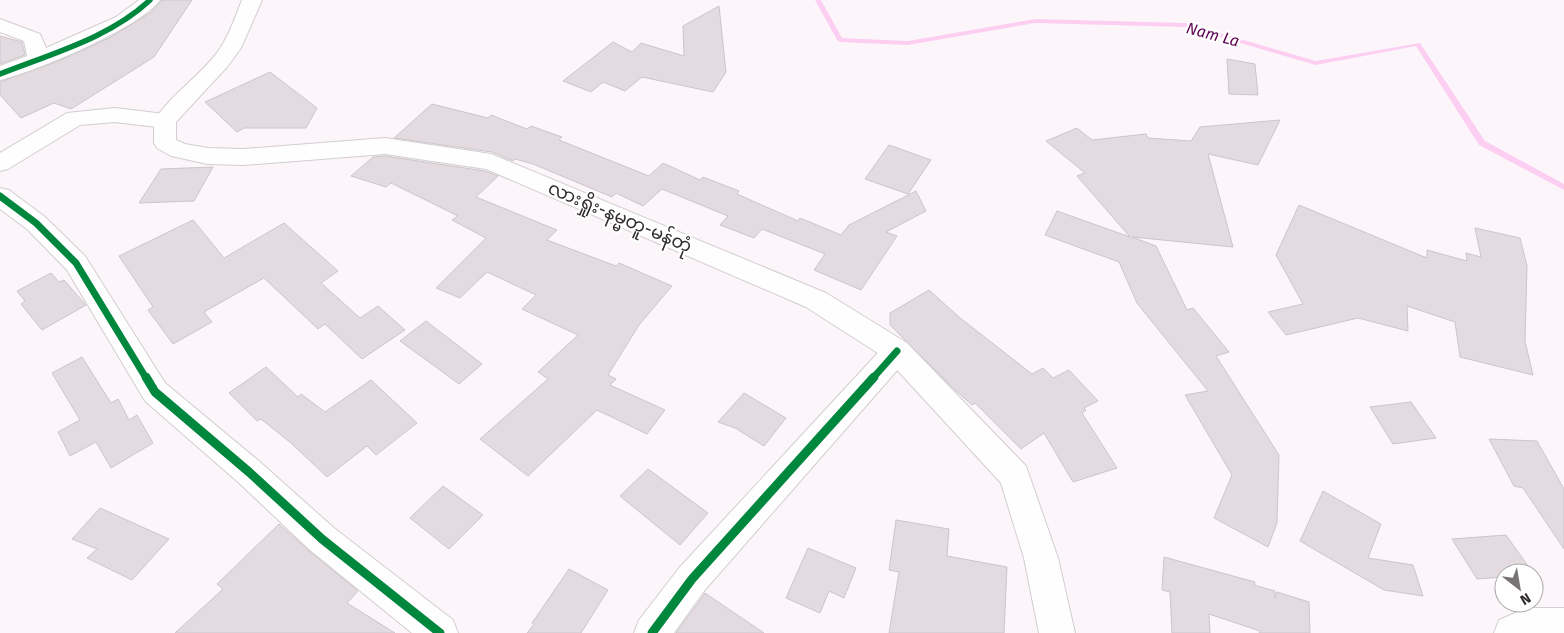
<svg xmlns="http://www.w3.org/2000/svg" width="1564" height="633" font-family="'Fira Sans','Noto Sans Myanmar',sans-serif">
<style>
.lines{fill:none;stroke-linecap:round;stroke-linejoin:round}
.stream{fill:#fccff2;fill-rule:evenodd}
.building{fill:#e4dbe1;stroke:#cac6c9}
.minor-casing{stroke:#d2cdd0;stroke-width:2}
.secondary-casing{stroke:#d2cdd0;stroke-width:2}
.minor{fill:#fffefe;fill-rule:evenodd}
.secondary{fill:#fffefe;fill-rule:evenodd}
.cycleway-far2-casing{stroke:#fff;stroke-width:8}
.cycleway-far1-casing{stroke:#fff;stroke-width:10}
.cycleway-casing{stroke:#fff;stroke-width:12}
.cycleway-far2{stroke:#00873e;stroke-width:5.5}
.cycleway-far1{stroke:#00873e;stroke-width:7}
.cycleway{stroke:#00873e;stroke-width:9}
.labels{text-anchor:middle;stroke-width:4.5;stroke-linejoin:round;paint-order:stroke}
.far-water-label{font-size:16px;font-style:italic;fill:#5e0052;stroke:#fff}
.street-label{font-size:18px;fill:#312c2f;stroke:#fff}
</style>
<rect width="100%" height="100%" fill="#fcf6fa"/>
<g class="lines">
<path class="stream" d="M815 0H821L842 38 908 41 1035 19 1185 23 1316 61 1420 43 1485 141 1564 184V190L1479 145 1416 46 1316 65 1185 27 1035 23 908 45 840 42 837 40Z"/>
</g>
<path class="building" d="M162 0H192L154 57 71 109 54 103 21 118 0 95V82L61 60 111 37 150 13Z
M719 6 726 72 713 92 642 77 625 91 603 82 591 92 563 81 613 42 632 52 641 43 684 56 683 26Z
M0 36 22 42 25 55 0 64Z
M1227 59 1255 64 1258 95 1229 94Z
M270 72 317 108 306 128H244L237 132 205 102Z
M432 104 488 118 491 115 527 129 531 126 562 137 559 140 649 176 663 163 700 180 703 177 739 191 737 194 798 221 800 218 841 235 849 225 916 191 926 211 886 232 897 236 861 290 814 270 825 254 762 229 754 238 720 225 728 216 662 189 643 206 616 193 612 197 533 164 515 159 513 161 492 152 394 138Z
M1280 120 1258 165 1208 154 1233 247 1132 237 1156 246 1187 310 1193 308 1229 352 1216 356 1279 455 1277 523 1268 547 1214 518 1232 475 1185 395 1208 391 1137 303 1119 262 1045 235 1057 211 1130 237 1077 176 1085 173 1046 141 1077 128 1092 140 1146 134 1148 138 1191 141 1200 127Z
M889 145 931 160 908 194 865 179Z
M385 156 485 171 498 176 476 197 557 230 547 240 616 266 619 263 672 286 639 325 608 375 616 379 610 385 665 410 647 434 597 410 528 476 480 439 548 379 538 372 578 335 522 309 536 295 487 272 460 298 436 288 486 238 452 220 458 216 391 183 386 187 351 176 373 157Z
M213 167 194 201 139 203 161 169Z
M1299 205 1427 258V250L1467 261 1466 253 1481 257 1475 228 1520 238 1527 266 1525 341 1533 375 1460 357 1455 322 1407 306 1408 331 1358 318 1286 335 1268 312 1303 304 1276 255Z
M193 220 224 258 284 223 338 271 321 283 360 318 378 306 405 330 362 359 325 324 318 329 264 278 204 312 212 322 173 344 148 310 153 307 119 256Z
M51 273 59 282 64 280 86 305 42 330 21 304 25 301 17 291Z
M929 290 959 317 1032 374 1043 368 1053 378 1069 370 1098 401 1084 408 1086 410 1082 413 1117 468 1073 482 1044 433 1021 449 975 403 972 405 955 390 890 325V313Z
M426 321 482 364 459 384 400 341Z
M82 357 111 403 118 399 129 420 137 415 153 443 111 468 96 442 70 456 58 432 80 420 52 373Z
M266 367 298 397 301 394 325 412 371 380 417 423 376 455 367 446 327 477 291 443 261 419 257 421 229 393Z
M744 393 786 418 764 446 735 428 718 422Z
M1411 402 1436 438 1393 444 1370 407Z
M1489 439 1537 441 1564 489V549L1523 488 1514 486Z
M648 469 708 513 680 545 620 496Z
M443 486 483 515 449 549 410 518Z
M1323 491 1381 524 1368 558 1413 565 1423 596 1384 590 1300 541Z
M100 508 169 539 132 580 87 558 97 549 72 539Z
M896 520 949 529 947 556 1007 567 1004 633H889L899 572 889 570Z
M279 524 309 551 358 591 347 603 395 633H175L223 589 217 584Z
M1506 535 1533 573H1504V577L1477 579 1452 539Z
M808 548 856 568 844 598 829 591 820 613 786 598Z
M1164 557 1255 582 1254 585 1275 591V598L1277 592 1309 602 1310 633H1259L1260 631 1209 614 1210 633H1172L1170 592 1162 590Z
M569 569 608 590 581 633H527L534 624 532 623Z
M705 593 764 633H676Z"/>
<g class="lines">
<g class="minor-casing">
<path id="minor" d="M139 0H160C140 28 35 72 0 80V66L27 56 24 41 0 32V19L40 34 46 48 116 17Z
M115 108 165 114 173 116 176 121 173 126 165 128 115 122 80 125 8 169 0 171V153L67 113Z
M0 188 9 190 45 217 85 256 165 383 260 462 334 528 453 620 458 633H412L310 550 238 482 145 401 67 270 27 229 0 209Z
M897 340 907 343 911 351 907 359 704 591 674 633H634L639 620 680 567 887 343Z"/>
</g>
<g class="secondary-casing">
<path id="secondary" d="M242 0H262L241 48 227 67 176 122V140L185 144 208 148 243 149 385 138 491 154 826 293 907 343 1026 466 1058 558 1075 633H1039L1024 558 1001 483 887 359 806 307 486 169 385 154 243 165 208 164 171 156 157 148 154 143V121C169 97 194 80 212 59 227 42 234 20 242 0Z
M1527 608H1564V633H1494L1499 620Z"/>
</g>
<use href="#minor" class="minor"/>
<use href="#secondary" class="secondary"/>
<g class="cycleway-far2-casing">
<path id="cycleway-far2" d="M0 74C50 54 110 38 150 0"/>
</g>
<g class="cycleway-far1-casing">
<path id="cycleway-far1" d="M0 196 36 223 76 263 146 378
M873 378 897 351"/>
</g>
<g class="cycleway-casing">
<path id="cycleway" d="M146 377 155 392 249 472 322 539 440 633
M652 633 692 579 874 377"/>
</g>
<use href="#cycleway-far2" class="cycleway-far2"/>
<use href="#cycleway-far1" class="cycleway-far1"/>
<use href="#cycleway" class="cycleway"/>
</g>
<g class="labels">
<g class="far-water-label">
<text transform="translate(1213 34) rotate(15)" y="6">Nam La</text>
</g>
<g class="street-label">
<text transform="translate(620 217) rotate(23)" y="6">လားရှိုး-နမ္မတူ-မန်တုံ</text>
</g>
</g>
<g transform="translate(1519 588) rotate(149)"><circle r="24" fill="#ffffff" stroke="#adabac"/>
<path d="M0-4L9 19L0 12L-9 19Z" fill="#787376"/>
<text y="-8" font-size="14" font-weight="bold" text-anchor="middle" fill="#312c2f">N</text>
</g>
</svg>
